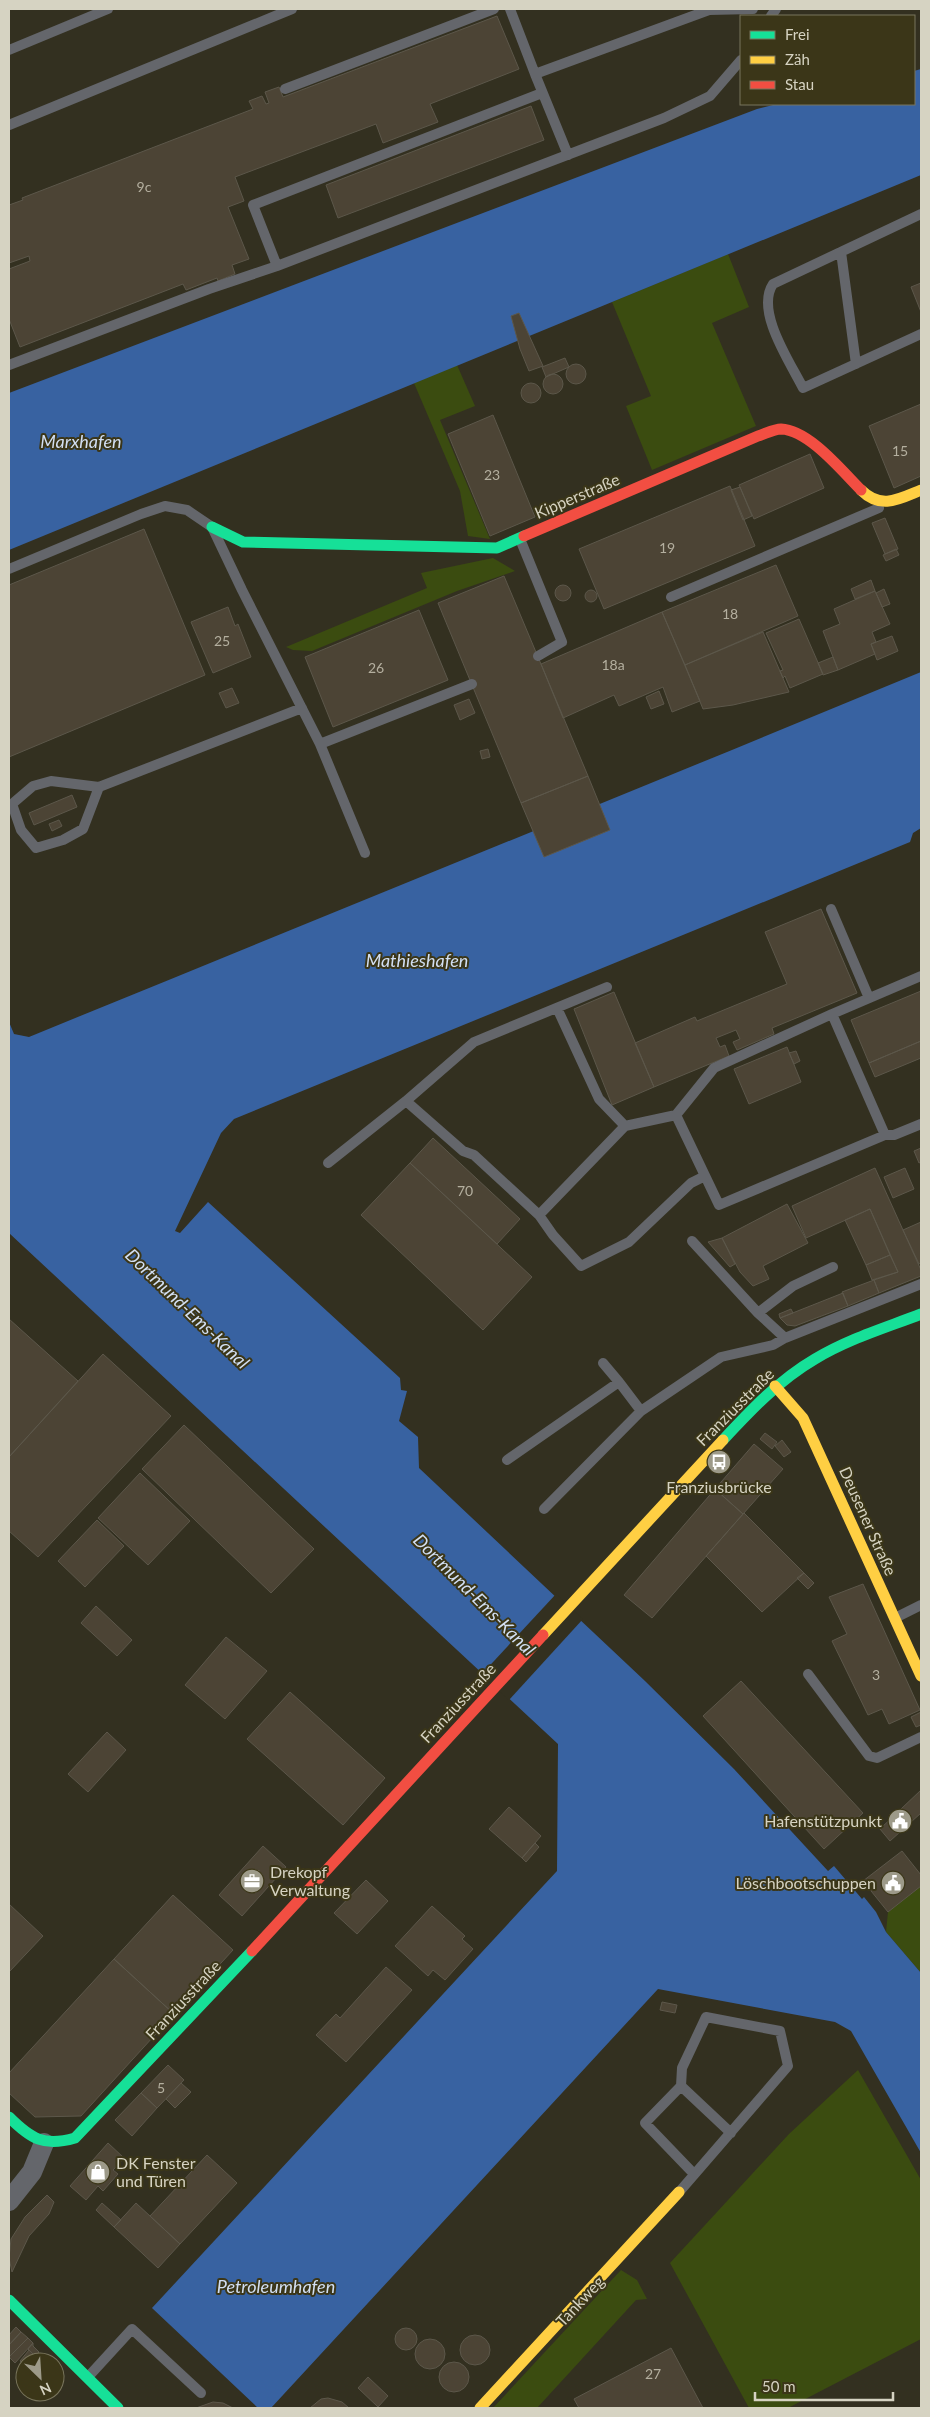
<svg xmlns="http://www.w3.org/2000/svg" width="930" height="2417" font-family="Lato,sans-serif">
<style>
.green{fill:#3b4c10}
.water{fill:#3862a1}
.pier{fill:#333020}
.building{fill:#4c4435;stroke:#5c574a}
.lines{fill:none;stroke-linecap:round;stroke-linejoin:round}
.lane{stroke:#64666b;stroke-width:10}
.street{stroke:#64666b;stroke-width:20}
.fast{stroke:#16e098;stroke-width:11}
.slow{stroke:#ffcf43;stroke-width:11}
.jam{stroke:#f24e42;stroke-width:11}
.labels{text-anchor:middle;stroke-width:4;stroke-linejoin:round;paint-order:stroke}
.number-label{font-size:14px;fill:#b4af9f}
.street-label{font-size:16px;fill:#d6d3c2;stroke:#3b3618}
.poi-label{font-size:16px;fill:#d6d3c2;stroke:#3b3618;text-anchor:end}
.water-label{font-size:18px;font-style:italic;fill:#d2dff3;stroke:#3b3618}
</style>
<rect width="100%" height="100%" fill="#333020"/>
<path class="green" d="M728 254 749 307 712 323 756 426 652 470 626 406 651 396 612 302Z
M457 365 475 406 440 420 490 539 468 536 460 491 414 383Z
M493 558 515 571 457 591 312 651 293 650 286 647 427 588 421 573Z
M921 1886V1973L886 1932 888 1912Z
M858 2070 921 2180V2339L788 2408H749L670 2263 789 2134Z
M621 2270 637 2280 647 2299 636 2300 537 2408H493Z"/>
<path class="water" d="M921 69V175L9 550V393L757 109 777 104H914V71Z
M921 672V828L913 833 910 842 234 1119 221 1133 175 1231 180 1233 208 1202 400 1378 401 1390 407 1391 399 1421 418 1437 419 1468 645 1681 734 1769 828 1871 834 1866 862 1899 864 1897 876 1912 886 1932 921 1973V2153L851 2031 835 2022 658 1989 271 2408H258L152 2308 557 1871 558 1744 9 1233V1022L14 1034 29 1037C326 915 624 795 921 672Z"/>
<path class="pier" d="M556 1594 583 1619 509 1700 481 1675Z"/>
<path class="building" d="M497 16 519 69 430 104 438 122 383 143 376 124 235 177 244 201 228 207 249 259 232 265 235 274 218 281 217 278 186 290 183 284 20 347 9 319V269L30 261 29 256 9 263V205L23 200 22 198 253 109 249 101 262 96 266 104 269 103 265 92 279 87 283 97Z
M531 106 544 140 338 218 326 185Z
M921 283V312L911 287Z
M519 313 543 366 529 371 520 349 511 316Z
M565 358 569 367 546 377 542 367Z
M566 374a10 10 0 1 1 20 0a10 10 0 1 1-20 0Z
M543 384a10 10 0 1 1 20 0a10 10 0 1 1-20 0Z
M521 393a10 10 0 1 1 20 0a10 10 0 1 1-20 0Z
M921 404V476L894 488 869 426Z
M493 415 535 517 490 536 448 434Z
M810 454 824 488 754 519 739 485Z
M730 486 755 546 604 609 579 549Z
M740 487 752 516 743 520 731 490Z
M885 518 898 549 885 554 872 523Z
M144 529 205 675 9 757V585Z
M896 549 899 555 886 561 883 555Z
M776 565 798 616 685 665 662 612Z
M504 576 588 776 521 803 438 603Z
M871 580 875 591 855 599 851 589Z
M555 593a8 8 0 1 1 16 0a8 8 0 1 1-16 0Z
M884 589 890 604 882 607 876 593Z
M585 596a6 6 0 1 1 12 0a6 6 0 1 1-12 0Z
M875 591 890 624 872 632 876 642 871 644 875 654 838 670 823 631 840 624 834 609Z
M228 607 235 626 238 624 251 657 213 673 191 622Z
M419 610 448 680 333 727 305 657Z
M662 612 700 701 672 712 663 687 619 706 614 695 563 718 541 664Z
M799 619 823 674 790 688 785 676 783 678 780 671 783 670 766 633Z
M763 632 789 692 733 705 703 709 685 665Z
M892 636 898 651 877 660 871 644Z
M833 657 838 670 823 675 818 663Z
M232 688 239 703 226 708 219 693Z
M659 691 664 704 651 709 646 697Z
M469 699 475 713 460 720 454 705Z
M488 749 490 757 482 759 480 751Z
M588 776 610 830 544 857 521 803Z
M72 795 77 807 34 825 29 813Z
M59 820 62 826 52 831 49 824Z
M821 909 857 993 772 1028 774 1034 737 1050 733 1042 740 1039 736 1030 716 1038 720 1047 725 1045 729 1056 654 1087 635 1043 695 1017 697 1021 787 984 765 932Z
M921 991V1041L869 1063 851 1020Z
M614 992 654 1087 612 1105 574 1009Z
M921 1041V1058L875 1077 869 1063Z
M787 1047 801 1082 749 1104 734 1069Z
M796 1051 800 1061 794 1064 789 1053Z
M433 1138 520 1219 497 1244 410 1163Z
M921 1148V1162L919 1163 914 1151Z
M410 1163 532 1277 483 1330 361 1215Z
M875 1168 921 1270V1276L879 1293 874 1280 898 1272 870 1209 806 1238 792 1206Z
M905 1168 914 1189 893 1198 884 1177Z
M787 1204 808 1243 763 1266 769 1279 753 1286 740 1272 722 1238Z
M870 1209 890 1255 866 1265 845 1220Z
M921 1222V1263L919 1264 903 1230Z
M722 1238 735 1264 730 1267 708 1242Z
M890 1255 898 1272 872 1280 866 1265Z
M874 1280 879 1293 848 1306 842 1292Z
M843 1293 848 1306 795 1326 787 1325 780 1318Z
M791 1309 793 1313 780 1318 779 1314Z
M9 1319 78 1381 9 1457Z
M103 1354 171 1416 38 1557 9 1531V1457Z
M184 1425 314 1549 271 1593 142 1469Z
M765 1433 777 1442 772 1449 760 1439Z
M782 1440 791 1452 784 1457 775 1446Z
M754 1444 783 1469 743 1514 715 1489Z
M140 1473 190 1521 148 1565 98 1518Z
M715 1489 743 1514 652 1618 624 1595Z
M744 1513 804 1573 762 1612 706 1556Z
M97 1520 124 1546 85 1587 58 1561Z
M804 1573 814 1583 808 1589 797 1578Z
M863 1584 920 1710 889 1724 882 1709 868 1715 832 1641 847 1634 829 1597Z
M96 1606 132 1640 117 1656 81 1623Z
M226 1637 267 1671 225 1719 185 1685Z
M741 1681 863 1813 824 1849 703 1716Z
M290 1692 385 1778 343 1825 247 1739Z
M921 1712V1725L916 1727 911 1717Z
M107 1732 126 1750 88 1792 68 1774Z
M921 1790V1813L890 1841 880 1829Z
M509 1807 541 1836 522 1858 489 1829Z
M535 1843 539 1847 526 1862 522 1858Z
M263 1846 286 1867 242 1916 219 1895Z
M902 1851 921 1875V1886L888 1912 863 1881Z
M366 1880 388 1901 357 1934 334 1913Z
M173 1895 233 1950 174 2014 114 1959Z
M9 1904 43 1936 9 1972Z
M432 1906 465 1936 462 1939 473 1949 445 1980 433 1970 428 1976 395 1946Z
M114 1959 174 2014 81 2116 35 2117 9 2093V2073Z
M386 1967 412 1990 346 2062 316 2035 336 2014 340 2018Z
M662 2002 677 2005 675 2013 660 2010Z
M168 2065 184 2080 157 2108 141 2093Z
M181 2083 191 2092 175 2108 166 2099Z
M141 2093 157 2108 132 2136 115 2120Z
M108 2143 124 2158 113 2170 118 2174 103 2191 98 2186 86 2200 70 2186Z
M207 2155 237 2183 180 2244 150 2216Z
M47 2195 54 2202 49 2214 29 2236 12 2272 9 2258 11 2239 25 2217Z
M102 2203 121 2220 114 2227 96 2210Z
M136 2203 180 2244 158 2268 114 2227Z
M16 2327 21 2332 9 2345V2335Z
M395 2339a11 11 0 1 1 22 0a11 11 0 1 1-22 0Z
M21 2332 28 2338 9 2357V2345Z
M460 2350a15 15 0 1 1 30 0a15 15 0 1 1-30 0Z
M28 2338 33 2343 15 2363 9 2357Z
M415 2354a15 15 0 1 1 30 0a15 15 0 1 1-30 0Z
M33 2343V2346L39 2352 35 2356 28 2349Z
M671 2348 703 2408H579L574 2399Z
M29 2350 35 2356 29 2362H25V2366L20 2361Z
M439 2377a15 15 0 1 1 30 0a15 15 0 1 1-30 0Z
M368 2377 388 2396 378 2407 358 2388Z
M328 2398 342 2402 349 2408H310L321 2399Z
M213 2402 223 2403 233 2408H196Z"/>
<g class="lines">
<path class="lane" d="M510 9 535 74 709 10 753 9
M771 16 776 9
M9 50 108 9
M535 74 568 155
M285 89 494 9
M9 125 292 9
M921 214 773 284C755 311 790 362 803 388L921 334
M841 252 856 364
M277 266 253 205 542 93
M9 365 209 289 277 266 664 118 710 96 741 60
M520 539 562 642 538 656
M9 569 141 514 165 506 187 510 212 527 242 590 320 744
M671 597 879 508
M99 787 51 781 33 786 12 804 21 830 36 848 63 840 83 829 99 787 302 708
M365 853 320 744 472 684
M831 909 869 998
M921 976 832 1014 885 1135H894L921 1124
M607 987 474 1042 406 1101 463 1151 474 1155 539 1215 553 1235 581 1266 629 1242 691 1183 705 1176
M557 1008 599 1099 625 1126
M832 1014 714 1068 676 1115 719 1205 885 1135
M328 1163 406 1101
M539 1215 625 1126 676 1115
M692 1241 758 1313 785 1338 921 1284
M758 1313 793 1286 833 1267
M603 1363 619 1382
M507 1460 619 1382 641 1411
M544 1509 641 1411 721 1357 773 1345 785 1338
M895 1618 921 1605
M808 1674 869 1756 877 1758 921 1737
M694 2174 645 2123 681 2086 731 2133
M680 2191 788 2066 780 2031 706 2017 682 2068 681 2086
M88 2377 132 2329 201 2393"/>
<path class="street" d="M9 2201 32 2172 44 2143"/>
<path class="fast" d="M212 527 243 542 497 548 524 536
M723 1440C751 1410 779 1380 815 1359 848 1339 885 1328 921 1314
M9 2117C31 2139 44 2147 75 2138L252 1951
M9 2300 118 2408"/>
<path class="slow" d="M861 490C881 510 899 499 921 490
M775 1386 803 1418 921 1676
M543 1635 723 1440
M480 2408 679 2192"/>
<path class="jam" d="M524 536 758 436C765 434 774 429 781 429 809 430 842 471 861 490
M252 1951 543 1635"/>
</g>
<defs>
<g id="bus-disc" transform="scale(1.25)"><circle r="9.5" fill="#9d9a89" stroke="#3b3618"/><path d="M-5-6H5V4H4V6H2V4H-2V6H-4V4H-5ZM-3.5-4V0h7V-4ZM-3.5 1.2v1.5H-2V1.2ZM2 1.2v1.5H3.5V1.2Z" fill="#fff"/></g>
<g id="civic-disc" transform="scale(1.25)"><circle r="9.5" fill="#9d9a89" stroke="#3b3618"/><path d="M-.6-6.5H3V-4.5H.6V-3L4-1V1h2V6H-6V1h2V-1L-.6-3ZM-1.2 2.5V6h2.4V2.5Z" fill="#fff"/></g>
<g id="office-disc" transform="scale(1.25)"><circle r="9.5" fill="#9d9a89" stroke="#3b3618"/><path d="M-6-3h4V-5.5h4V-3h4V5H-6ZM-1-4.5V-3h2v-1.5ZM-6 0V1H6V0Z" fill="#fff"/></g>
<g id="shop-disc" transform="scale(1.25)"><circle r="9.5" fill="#9d9a89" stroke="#3b3618"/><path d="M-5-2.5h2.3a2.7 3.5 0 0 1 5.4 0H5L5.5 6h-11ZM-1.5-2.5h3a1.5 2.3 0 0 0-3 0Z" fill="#fff"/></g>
</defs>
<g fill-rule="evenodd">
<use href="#bus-disc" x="719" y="1462"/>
<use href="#civic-disc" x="900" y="1821"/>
<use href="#office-disc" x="252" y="1881"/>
<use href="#civic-disc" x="893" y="1883"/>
<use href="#shop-disc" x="98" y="2172"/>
</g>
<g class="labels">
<g class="number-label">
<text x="144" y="192">9c</text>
<text x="900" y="456">15</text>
<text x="492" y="480">23</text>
<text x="667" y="553">19</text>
<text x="730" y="619">18</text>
<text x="222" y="646">25</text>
<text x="613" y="670">18a</text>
<text x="376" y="673">26</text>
<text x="465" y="1196">70</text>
<text x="876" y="1680">3</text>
<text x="161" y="2093">5</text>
<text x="653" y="2379">27</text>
</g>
<g class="street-label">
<text transform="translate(577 496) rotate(-23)" y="6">Kipperstraße</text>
<text transform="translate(735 1407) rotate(-45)" y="6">Franziusstraße</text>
<text transform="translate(868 1521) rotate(66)" y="6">Deusener Straße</text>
<text transform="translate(458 1703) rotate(-47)" y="6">Franziusstraße</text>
<text transform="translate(183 2000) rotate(-47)" y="6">Franziusstraße</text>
<text transform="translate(580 2301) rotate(-47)" y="6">Tankweg</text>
</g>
<g class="poi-label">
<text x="719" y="1493" text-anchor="middle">Franziusbrücke</text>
<text x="882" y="1827">Hafenstützpunkt</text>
<text x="270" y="1878" text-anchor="start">Drekopf<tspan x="270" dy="18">Verwaltung</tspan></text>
<text x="876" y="1889">Löschbootschuppen</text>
<text x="116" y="2169" text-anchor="start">DK Fenster<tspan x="116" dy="18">und Türen</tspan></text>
</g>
<g class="water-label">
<text x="81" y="448">Marxhafen</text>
<text x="417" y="967">Mathieshafen</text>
<text transform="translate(187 1309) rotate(44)" y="6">Dortmund-Ems-Kanal</text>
<text transform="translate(474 1595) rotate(45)" y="6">Dortmund-Ems-Kanal</text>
<text x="276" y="2293">Petroleumhafen</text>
</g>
</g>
<rect width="930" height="2417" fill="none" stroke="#d6d3c2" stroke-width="20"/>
<rect x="740" y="15" width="175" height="90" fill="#3b3618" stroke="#79755c"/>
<rect x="750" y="31" width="25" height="8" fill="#16e098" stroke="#79755c"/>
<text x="785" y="40" font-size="15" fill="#d6d3c2">Frei</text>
<rect x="750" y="56" width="25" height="8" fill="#ffcf43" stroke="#79755c"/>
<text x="785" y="65" font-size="15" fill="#d6d3c2">Zäh</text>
<rect x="750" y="81" width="25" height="8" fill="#f24e42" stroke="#79755c"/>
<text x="785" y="90" font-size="15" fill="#d6d3c2">Stau</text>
<g transform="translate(40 2377) rotate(155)"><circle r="24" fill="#3b3618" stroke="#79755c"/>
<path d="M0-4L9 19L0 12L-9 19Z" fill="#9d9a89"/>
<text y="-8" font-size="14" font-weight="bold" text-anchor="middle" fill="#d6d3c2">N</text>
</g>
<path d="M755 2392v8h138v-8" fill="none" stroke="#d6d3c2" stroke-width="2.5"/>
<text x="762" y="2392" font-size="15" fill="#d6d3c2" stroke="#3b3618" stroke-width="4" paint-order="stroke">50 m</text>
</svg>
